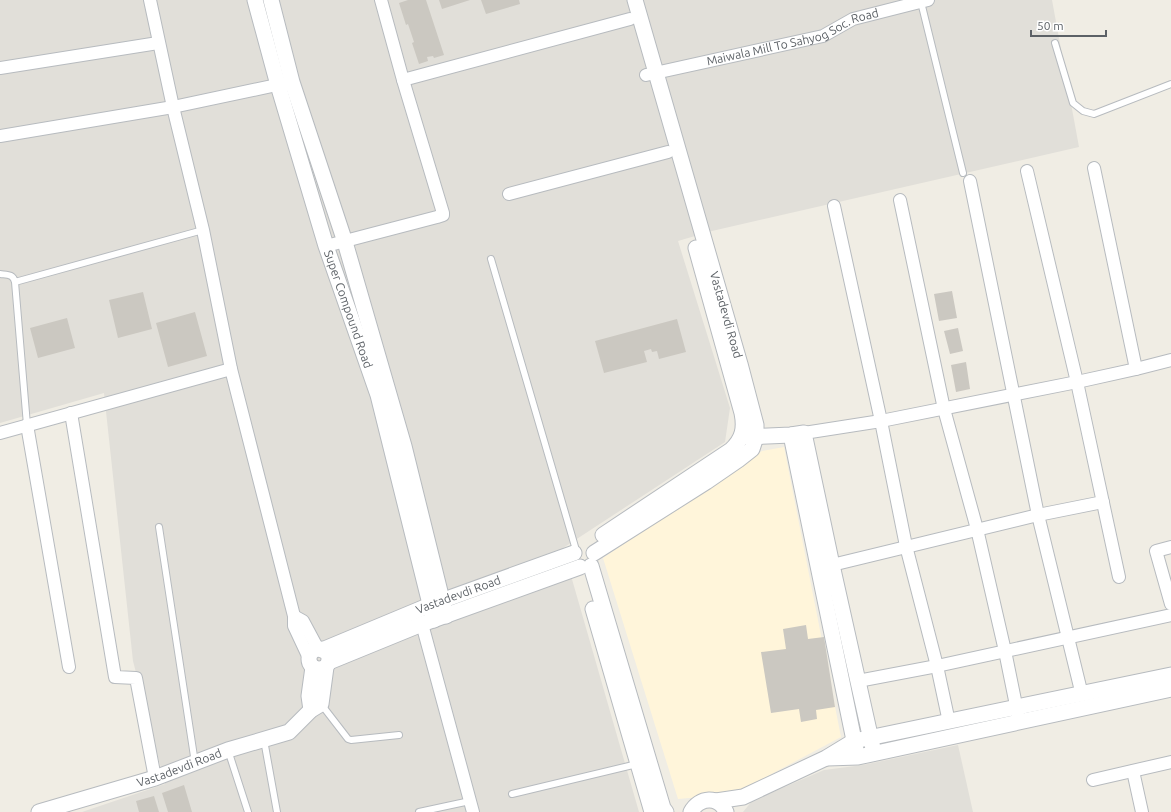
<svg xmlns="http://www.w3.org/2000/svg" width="1171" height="812" font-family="Ubuntu,sans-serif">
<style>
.commercial{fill:#fff5da}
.industrial{fill:#e1dfd9}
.building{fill:#cbc8c1}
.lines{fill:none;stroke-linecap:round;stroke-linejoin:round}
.service-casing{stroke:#b7bbbf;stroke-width:8}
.minor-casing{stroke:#b7bbbf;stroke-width:14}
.tertiary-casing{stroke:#b7bbbf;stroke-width:17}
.service{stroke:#fff;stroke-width:6}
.minor{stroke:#fff;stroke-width:12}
.tertiary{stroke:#fff;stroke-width:15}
.labels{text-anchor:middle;stroke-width:4;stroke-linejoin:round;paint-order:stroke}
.street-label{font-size:12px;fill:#5c6166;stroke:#fff}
</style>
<rect width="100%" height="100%" fill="#f0ede4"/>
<path class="commercial" d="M784 447 841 737 734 794 678 799 603 558 762 451Z"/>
<path class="industrial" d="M0 0H1052L1079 147 712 231 678 241 730 408 725 442 563 548 639 812H82L165 784 133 661 104 393 0 423Z
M958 745 973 812H743L752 801 824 770 863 765Z"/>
<path class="building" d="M408 0H426L444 55 434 58 433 56 427 57 428 61 419 64 412 43 414 42 408 24 406 25 399 3Z
M439 0H470L442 9Z
M481 0H519L520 4 486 14Z
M952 291 957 318 939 321 934 294Z
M143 292 152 329 118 338 109 300Z
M195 312 207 356 168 367 156 323Z
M67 318 75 348 38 358 30 328Z
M677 319 686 352 659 359 657 351 652 352 651 349 644 351 647 362 604 373 595 341Z
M958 328 963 351 950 354 944 331Z
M966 362 970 389 956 392 951 365Z
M806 625 808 639 824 637 835 707 816 710 817 719 801 722 799 709 771 713 761 652 786 649 783 629Z
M184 785 192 812H168L162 793Z
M154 796 159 812H139L136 801Z"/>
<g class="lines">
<g class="service-casing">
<path id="service" d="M921 2 963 173
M1055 43 1073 103 1083 111 1094 114 1171 84
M491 259 576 550
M0 274C8 275 13 274 15 282L27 425
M15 282 203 230
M159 527 195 763
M321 704 348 739 351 740 399 735
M264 740 277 812
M228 750 248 812
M512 794 637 764
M419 812 470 801"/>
</g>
<g class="minor-casing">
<g id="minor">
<path d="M150 0 173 107 203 230 231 369 294 616V626L309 658"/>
<path d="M0 68 158 43"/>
<path id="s1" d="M646 75 823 36 853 19 928 0"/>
<path d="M403 80 630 19"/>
<path d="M0 136 173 107 286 83"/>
<path d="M1094 168 1136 369"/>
<path d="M1027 171 1077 382 1119 577"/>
<path d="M970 181 1038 515 1082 695"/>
<path d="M509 194 668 152"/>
<path d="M900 200 944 409 977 529 1005 651 1018 715"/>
<path d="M834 206 881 421 906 546 937 666 949 722"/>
<path d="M326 246 437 217 443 215V213L403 80 381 0"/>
<path d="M71 413 115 677 136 678 155 778"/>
<path d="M27 425 69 667"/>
<path d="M0 433 231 369"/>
<path d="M804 433 881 421 1077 382 1136 369 1171 360"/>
<path d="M1171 547 1156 551 1171 604"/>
<path d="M832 565 1038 515 1103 502"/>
<path d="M294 616 303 621 318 649"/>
<path d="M422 624 473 812"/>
<path d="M858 681 937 666 1171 615"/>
<path d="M1133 771 1142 812"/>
<path d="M1093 780 1171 762"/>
</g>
</g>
<g class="tertiary-casing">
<g id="tertiary">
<path id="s2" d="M255 0 278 85 326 246 378 395 434 620"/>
<path d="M271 0 292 82 345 242 404 446 446 616"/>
<path d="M791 435 856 750"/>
<path d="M747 437 791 435 804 433 832 565 874 753"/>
<path d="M603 535 731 450C743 439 745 428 742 413L696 248"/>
<path d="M594 553 706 482 738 460 752 449 756 437V425L740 364 635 0"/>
<path d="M591 566 663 808 666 812"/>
<path d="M593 609 652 812"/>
<circle cx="319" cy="659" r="10"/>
<path id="s3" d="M322 650 430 605 574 553"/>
<path d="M329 662 422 624 580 567"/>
<path d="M311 710 309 696 313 667"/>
<path d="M827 758 858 757 1171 689"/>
<path d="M716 801 743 797 826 758 854 741 1171 675"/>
<path id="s4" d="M39 812 155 778 228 750 289 732 311 710 321 704 326 667"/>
<path d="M691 812C699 797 719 795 726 812"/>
</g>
</g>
<use href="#service" class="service"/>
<use href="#minor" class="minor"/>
<use href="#tertiary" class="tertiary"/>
</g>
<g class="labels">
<g class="street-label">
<text dy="4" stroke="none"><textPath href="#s1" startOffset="152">Maiwala Mill To Sahyog Soc. Road</textPath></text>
<text dy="4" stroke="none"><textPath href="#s2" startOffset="323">Super Compound Road</textPath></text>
<text transform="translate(726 315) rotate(74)" y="4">Vastadevdi Road</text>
<text dy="4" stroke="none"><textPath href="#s3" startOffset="147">Vastadevdi Road</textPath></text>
<text dy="4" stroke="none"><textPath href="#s4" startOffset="147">Vastadevdi Road</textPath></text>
</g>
</g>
<path d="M1031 30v6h75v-6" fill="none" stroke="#5c6166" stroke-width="2"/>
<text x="1037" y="30" font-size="12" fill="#5c6166" stroke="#ffffff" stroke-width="3" paint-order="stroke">50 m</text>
</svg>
